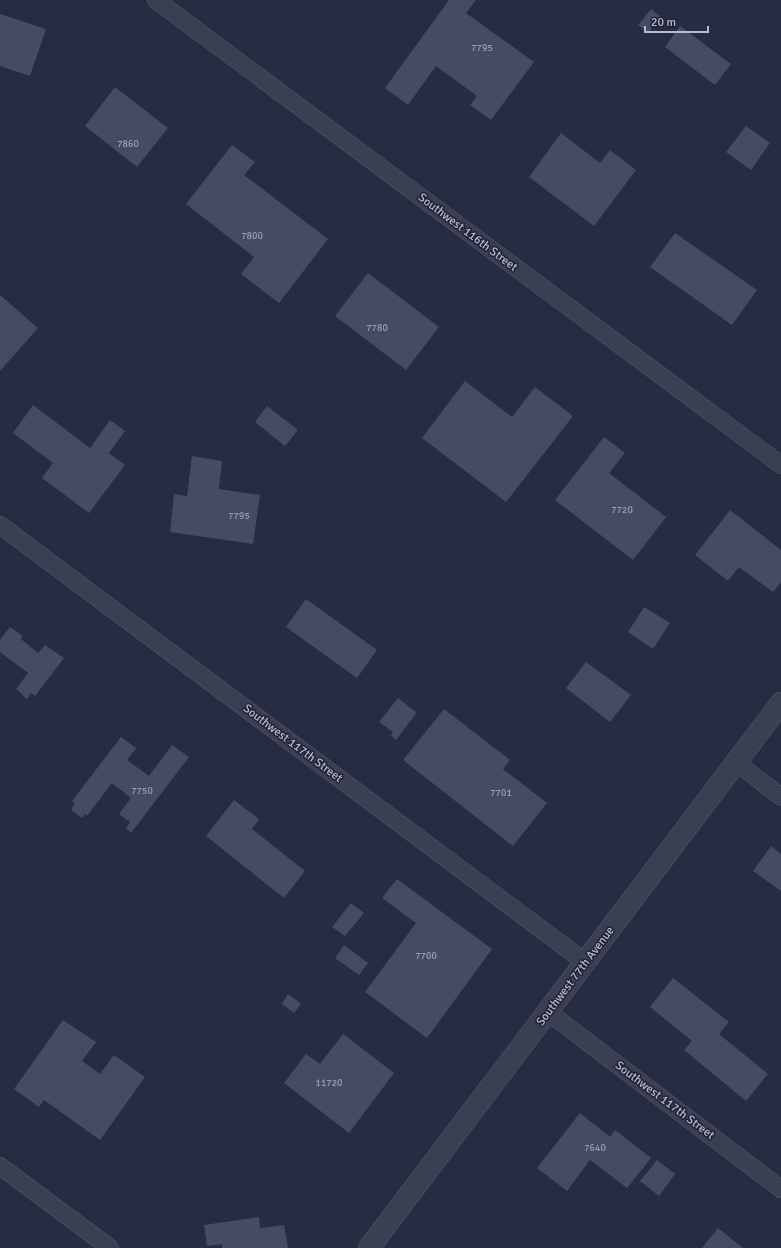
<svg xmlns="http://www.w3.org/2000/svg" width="781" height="1248" font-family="Signika,sans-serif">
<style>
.building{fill:#464b64}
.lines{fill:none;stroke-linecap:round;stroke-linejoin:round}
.minor-casing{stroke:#56596c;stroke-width:18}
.tertiary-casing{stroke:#56596c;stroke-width:22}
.minor{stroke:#3b3f52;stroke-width:17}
.tertiary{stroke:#3b3f52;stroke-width:21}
.labels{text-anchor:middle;stroke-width:3;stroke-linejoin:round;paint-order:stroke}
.number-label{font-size:10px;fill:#9c9fb2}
.street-label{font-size:12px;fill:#b8bbcc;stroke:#202337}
</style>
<rect width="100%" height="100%" fill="#272c42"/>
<path class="building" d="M449 0H476L466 13 534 62 491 120 470 105 477 96 436 66 408 105 385 88Z
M651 9 661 17 648 33 638 25Z
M0 14 46 29 30 76 0 66Z
M680 26 731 64 715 85 665 47Z
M115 87 168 128 137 167 85 126Z
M746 126 770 143 751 170 726 152Z
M561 133 600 163 610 150 636 170 594 226 529 177Z
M232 145 255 162 244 175 328 239 279 303 241 274 254 257 186 204Z
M675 233 757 290 732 325 650 267Z
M368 273 439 327 406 370 335 316Z
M0 295 38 328 0 371Z
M465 381 512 417 535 387 573 416 506 502 422 438Z
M33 405 90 448 110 420 125 431 109 453 125 465 89 513 42 478 53 463 13 433Z
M267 406 298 430 285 446 255 422Z
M604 437 625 453 609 473 666 517 633 560 555 500Z
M192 456 222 461 219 489 260 495 253 544 170 532 174 494 187 496Z
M730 510 781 550V582L773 592 739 567 728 581 695 555Z
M306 599 377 650 357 678 286 627Z
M644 607 670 623 653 649 628 632Z
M10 627 23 636 21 639 38 653 45 645 64 658 35 696 31 693 27 699 16 689 28 673 0 652V640Z
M586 662 631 695 610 722 566 688Z
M398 698 416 712 415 715 396 740 391 735 393 732 379 722Z
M444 709 510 760 503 769 547 803 513 846 403 760Z
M121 737 136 748 127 760 149 776 172 745 189 757 131 833 126 828 130 822 119 814 131 798 112 783 87 816 85 814 82 818 71 810 75 803 72 801Z
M234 800 259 819 252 829 305 871 284 898 206 836Z
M771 846 781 854V891L753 871Z
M397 879 492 949 427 1038 365 992 416 923 382 898Z
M351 903 364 913 345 936 332 927Z
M344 945 368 963 359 975 335 958Z
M673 978 729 1022 719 1034 768 1074 746 1101 684 1050 692 1041 650 1007Z
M288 994 301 1004 294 1013 282 1004Z
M63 1020 96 1042 82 1061 100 1074 114 1055 145 1077 100 1140 44 1100 39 1107 14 1089Z
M343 1034 394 1073 349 1133 284 1083 306 1054 320 1064Z
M580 1113 610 1137 615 1130 651 1158 627 1188 590 1160 567 1191 537 1168Z
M657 1160 675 1174 659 1196 640 1181Z
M259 1217 260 1228 284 1225 288 1248H222V1244L207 1246 204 1225Z
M718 1228 743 1248H702Z"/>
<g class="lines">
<g class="minor-casing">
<path id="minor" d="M156 0 781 465
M0 525 585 962
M736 762 781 797
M548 1012 781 1189
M0 1166 110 1248"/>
</g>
<g class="tertiary-casing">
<path id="tertiary" d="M369 1248 781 703"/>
</g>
<use href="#minor" class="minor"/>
<use href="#tertiary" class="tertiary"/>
</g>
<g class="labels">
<g class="number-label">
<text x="482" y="51">7795</text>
<text x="128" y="147">7860</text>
<text x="252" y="239">7800</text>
<text x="377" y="331">7780</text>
<text x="622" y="513">7720</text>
<text x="239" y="519">7795</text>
<text x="142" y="794">7750</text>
<text x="501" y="796">7701</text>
<text x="426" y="959">7700</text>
<text x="329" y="1086">11720</text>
<text x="595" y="1151">7640</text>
</g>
<g class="street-label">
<text transform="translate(468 232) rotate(37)" y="4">Southwest 116th Street</text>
<text transform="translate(293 743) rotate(37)" y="4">Southwest 117th Street</text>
<text transform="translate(575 976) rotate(-53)" y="4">Southwest 77th Avenue</text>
<text transform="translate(665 1100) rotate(37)" y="4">Southwest 117th Street</text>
</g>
</g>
<path d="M645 26v6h63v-6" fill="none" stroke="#b8bbcc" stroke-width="2"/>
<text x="651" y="26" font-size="12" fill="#b8bbcc" stroke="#202337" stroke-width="3" paint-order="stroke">20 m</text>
</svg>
